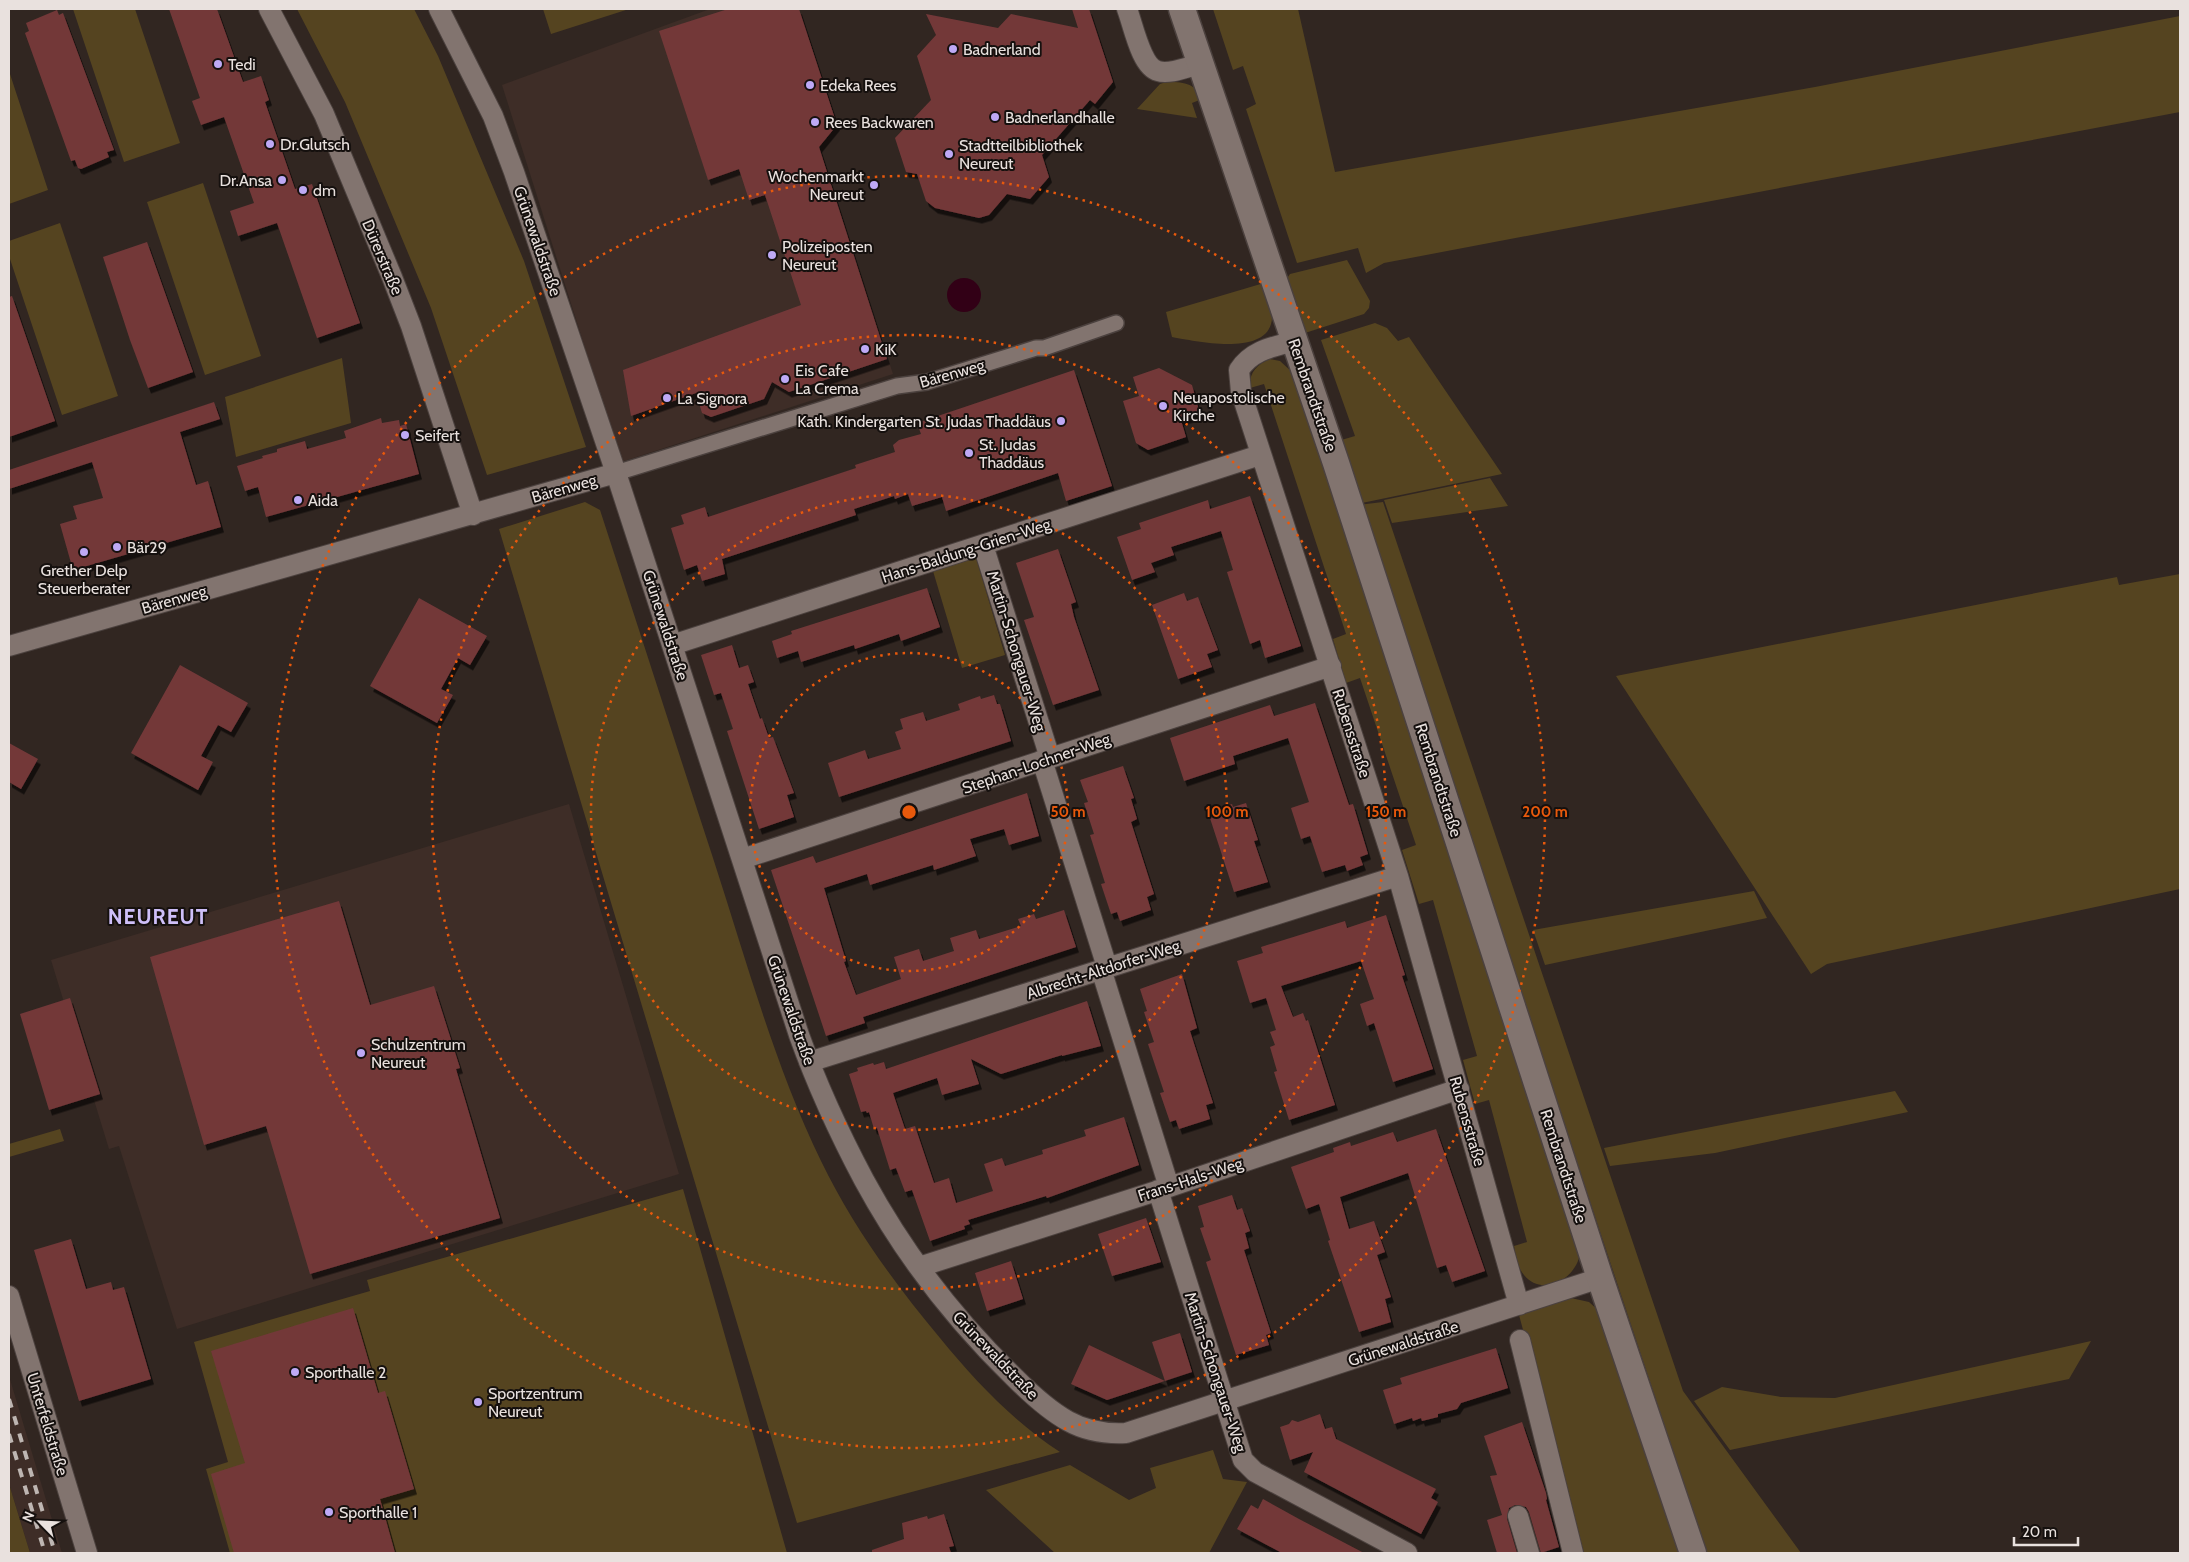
<svg xmlns="http://www.w3.org/2000/svg" width="2189" height="1562" font-family="Cabin,sans-serif">
<style>
.built{fill:#3e2d27}
.green{fill:#554420}
.water{fill:#320016}
.building{fill:#733839;filter:url(#shadow)}
.lines{fill:none;stroke-linecap:round;stroke-linejoin:round}
.pedestrian-casing{stroke:#4b413e;stroke-width:18}
.minor-casing{stroke:#4b413e;stroke-width:22}
.tertiary-casing{stroke:#4b413e;stroke-width:29}
.pedestrian{stroke:#82746f;stroke-width:15}
.minor{stroke:#82746f;stroke-width:20}
.tertiary{stroke:#82746f;stroke-width:26}
.rail{stroke:#beb6b2;stroke-width:4;stroke-dasharray:9 9;stroke-linecap:butt}
.ring{fill:none;stroke:#e8590c;stroke-width:2.5;stroke-dasharray:2.5 5}
.poi-dot{fill:#bea9f5;stroke:#15100e;stroke-width:2}
.labels{text-anchor:middle;stroke-width:4;stroke-linejoin:round;paint-order:stroke}
.poi-label{font-size:16px;fill:#e9e1de;stroke:#15100e;text-anchor:start}
.street-label{font-size:16px;fill:#e9e1de;stroke:#15100e}
.district-label{font-size:21px;font-weight:bold;letter-spacing:1px;fill:#cebff8;stroke:#15100e}
.centre{fill:#e8590c;stroke:#15100e;stroke-width:2.5}
.ring-label{font-size:15px;text-anchor:middle;font-weight:bold;fill:#e8590c;stroke:#15100e;stroke-width:4;stroke-linejoin:round;paint-order:stroke}
</style>
<defs>
<filter id="shadow"><feDropShadow dx="3" dy="5.5" stdDeviation="0" flood-color="#0009"/></filter>
</defs>
<rect width="100%" height="100%" fill="#312621"/>
<path class="built" d="M710 9H799L837 125 824 141 818 144 893 374 621 462 502 85Z
M569 804 679 1174 177 1329 119 1146 109 1149 51 960Z
M9 1376 62 1553H30L9 1484Z"/>
<path class="green" d="M73 9H135L180 143 124 162Z
M297 9H414L438 56 524 261 586 447 487 475 431 308 345 102Z
M543 9H629L551 34Z
M1213 9H1298L1335 172 1815 87 2180 16V112L1384 263 1366 273 1358 248 1297 263 1246 109 1256 104 1243 66 1233 70Z
M9 71 48 190 9 204Z
M1166 82C1182 82 1195 82 1202 99L1192 103 1197 118 1137 109 1160 84Z
M203 183 261 356 205 375 147 202Z
M60 223 118 396 62 415 9 256V241Z
M1347 260 1370 301 1369 308 1364 314 1305 333 1285 281 1290 274Z
M1264 283C1267 295 1275 312 1271 324 1262 356 1194 341 1172 337L1166 312Z
M1375 323 1387 328 1398 341 1409 337 1502 474 1357 504 1338 441 1355 436 1321 340Z
M342 358 351 423 236 457 225 397Z
M1270 359 1280 361 1292 372 1580 1248C1582 1276 1543 1299 1524 1275 1517 1267 1516 1256 1514 1246L1527 1242 1489 1100 1475 1104 1463 1060 1477 1056 1433 900 1419 904 1402 850 1416 845 1360 678 1346 683 1333 639 1346 634 1264 384 1250 388C1249 373 1256 365 1270 359Z
M1490 478 1508 506 1392 523 1384 500Z
M585 502 600 510C638 626 675 742 713 858 746 959 774 1064 821 1161 852 1225 894 1283 940 1338 976 1382 1013 1421 1060 1452L797 1523 499 529Z
M1383 502 1683 1391 1801 1553H1707L1358 505Z
M976 558 1005 655 962 668 933 571Z
M2180 574V889L1827 964 1811 974 1616 676 2117 577 2119 585Z
M1754 891 1767 918 1545 965 1533 930Z
M1895 1091 1908 1112 1715 1153 1610 1166 1604 1148Z
M60 1129 64 1141 9 1157V1144Z
M683 1189 787 1553H230L206 1469 228 1462 194 1342 370 1291 367 1280Z
M1571 1298 1589 1302 1598 1310 1680 1553H1584L1519 1315Z
M2091 1341 2069 1379 1730 1450 1694 1401 1722 1387 1781 1397 1835 1398Z
M1213 1450 1223 1479 1247 1482 1209 1553H1055L986 1490 1070 1465 1129 1500 1156 1488 1150 1468Z
M9 1484 30 1553H9Z"/>
<path class="water" d="M947 295a17 17 0 1 1 34 0a17 17 0 1 1-34 0Z"/>
<path class="building" d="M169 9H217L243 82 261 76 269 100 265 102 295 189 312 184 360 323 317 338 277 223 238 236 230 211 254 203 224 117 201 125 192 101 200 98Z
M728 9H799L837 125 819 147 887 359 789 392 772 382 764 399 711 417 702 413 696 393 631 416 623 370 801 305 765 195 749 200 739 169 708 180 659 31Z
M1072 9H1089L1113 82 1095 104 1090 100 1042 155 1049 177 1030 199 1007 194 989 215 979 218 935 208 926 201 917 174 906 172 895 138 931 100 917 56 936 35 926 14 998 28 1011 14 1078 28Z
M57 10 59 15 63 13 114 150 107 152 109 157 81 169 78 168 75 160 71 161 25 33 29 31 26 23Z
M147 242 193 372 148 388 130 340 103 257Z
M12 296 55 421 9 437V297Z
M1159 368 1192 385 1200 414 1181 420 1186 437 1148 450 1136 443 1123 401 1139 396 1133 377Z
M1074 370 1112 486 1066 501 1058 473 946 511 942 497 912 506 908 494 895 499 894 496 854 509 856 515 722 559 725 574 702 581 697 565 684 570 671 528 684 524 681 515 705 507 708 517 856 468 855 465 895 452 893 445 899 440 921 434 917 423Z
M214 402 220 419 180 432 196 485 208 481 221 527 73 570 60 524 77 519 73 506 103 498 92 462 9 489V470Z
M381 418 382 423 399 420 400 426 406 424 419 474 266 517 258 487 245 491 237 466 263 458 262 456 277 452V449L305 441 307 449 346 438 344 431Z
M1250 496 1301 646 1265 658 1260 640 1250 644 1227 572 1233 570 1221 531 1171 547 1174 555 1151 563 1155 572 1132 580 1117 537 1141 529 1139 523 1208 500 1210 509Z
M1058 549 1076 602 1071 604 1074 617 1099 690 1053 705 1024 620 1034 617 1016 563Z
M927 588 940 627 901 641 899 634 855 649 854 645 801 662 798 651 777 658 772 641 792 634 791 631Z
M1184 593 1187 601 1198 597 1218 650 1207 654 1212 667 1178 679 1152 605Z
M419 598 487 636 470 665 458 658 441 689 453 695 437 723 370 686Z
M732 645 739 668 748 665 754 682 748 684 760 719 762 718 769 738 773 737 794 793 787 795 794 817 759 829 727 731 733 729 721 693 714 695 701 655Z
M180 665 248 703 231 732 218 725 201 756 213 762 198 790 131 753Z
M994 695 997 704H1000L1011 741 839 797 828 763 865 750 868 759 901 749 895 732 903 729 900 719 923 712 926 721 960 710 958 704 980 696 981 699Z
M1315 703 1349 805 1353 804 1368 854 1360 857 1363 865 1347 871 1345 865 1322 872 1310 836 1301 839 1291 808 1309 802 1288 738 1233 756 1235 764 1184 781 1170 738 1270 705 1274 716Z
M9 743 38 759 21 789 9 782Z
M1123 766 1134 798 1131 799 1137 819 1131 822 1154 894 1147 897 1151 910 1120 921 1117 912 1111 914 1101 884 1105 883 1090 835 1094 834 1084 803 1088 802 1080 780Z
M1027 793 1039 836 1009 845 1004 829 970 839 976 856 934 870 933 865 870 885 867 874 824 888 846 961 844 962 856 995 901 979 894 957 919 949 923 961 954 951 950 938 976 930 979 939 1021 926 1018 919 1034 914 1036 919 1064 910 1076 947 863 1017 865 1023 826 1036 771 870 813 856 816 863Z
M1246 803 1258 840 1254 841 1268 882 1234 892 1208 812 1232 804 1233 807Z
M339 901 370 1005 434 986 460 1068 456 1069 500 1218 310 1274 266 1126 204 1145 150 957Z
M1386 915 1405 975 1402 976 1433 1069 1393 1082 1374 1023 1367 1026 1360 1004 1374 999 1361 961 1281 986 1293 1017 1303 1013 1306 1021 1308 1020 1335 1105 1289 1120 1274 1072 1277 1071 1270 1047 1275 1045 1270 1032 1276 1030 1266 998 1250 1003 1237 961 1263 953 1261 947 1345 921 1347 928Z
M1182 974 1197 1028 1190 1031 1213 1103 1206 1105 1210 1119 1179 1129 1176 1120 1170 1122 1160 1093 1164 1092 1148 1044 1154 1042 1144 1012 1147 1011 1140 989Z
M70 998 100 1094 49 1110 20 1014Z
M1087 1001 1101 1046 1062 1056V1055L1001 1074 971 1059 979 1084 942 1095 937 1078 893 1093 905 1129 915 1126 934 1183 949 1178 956 1203 993 1191 984 1164 1002 1158 1005 1166 1043 1154 1042 1150 1086 1136 1084 1130 1124 1117 1139 1165 1047 1198 1046 1196 968 1220 970 1224 964 1226 965 1229 930 1241 912 1190 905 1192 896 1168 890 1170 877 1128 874 1129 869 1112 867 1113 866 1111 861 1112 849 1074 858 1071 857 1068 873 1063 874 1065 884 1062 886 1069Z
M1436 1129 1485 1271 1452 1282 1446 1265 1437 1268 1408 1173 1340 1197 1349 1229 1374 1221 1385 1252 1377 1255 1391 1297 1385 1299 1391 1322 1359 1332 1328 1241 1330 1240 1319 1204 1306 1209 1291 1167 1334 1152 1333 1148 1350 1142 1351 1146 1393 1132 1397 1142Z
M1232 1195 1237 1210 1242 1208 1250 1231 1245 1233 1249 1248 1244 1250 1271 1333 1266 1335 1269 1345 1236 1355 1206 1262 1211 1260 1200 1228 1204 1227 1198 1206Z
M1146 1218 1161 1262 1112 1276 1098 1234Z
M71 1239 86 1289 111 1282 113 1290 124 1287 151 1379 79 1401 34 1250Z
M1011 1261 1023 1299 987 1311 975 1273Z
M353 1308 378 1393 385 1391 414 1489 380 1499 395 1553H234L211 1474 245 1463 211 1351Z
M1180 1333 1192 1372 1107 1400 1071 1384 1089 1345 1165 1381 1152 1342Z
M1496 1348 1508 1388 1461 1403 1457 1409 1438 1414V1417L1422 1421 1421 1418 1413 1421 1412 1418 1394 1424 1383 1390 1402 1384 1400 1378Z
M1320 1414 1325 1429 1332 1427 1336 1439 1436 1489 1431 1498 1438 1502 1421 1534 1304 1472 1313 1452 1290 1460 1280 1427 1289 1424 1292 1420 1298 1422Z
M1522 1422 1546 1493 1547 1499 1546 1500 1559 1547 1541 1553 1529 1512 1526 1507 1515 1505 1509 1508 1507 1519 1517 1553H1497L1487 1520 1502 1515 1490 1476 1497 1475 1484 1436Z
M1263 1499 1299 1519 1364 1553H1282L1237 1529 1251 1505 1258 1509Z
M944 1514 954 1546 949 1547 951 1553H872V1550L904 1539 902 1523 927 1516 928 1519Z"/>
<g class="lines">
<g class="pedestrian-casing">
<path id="pedestrian" d="M616 473 897 386 927 382 1036 348H1044L1116 323"/>
</g>
<g class="minor-casing">
<path id="minor" d="M269 9 324 114 392 277 411 326 473 515
M439 9 493 116 514 172 616 473 799 1035C817 1085 839 1133 864 1180 903 1252 956 1321 1015 1378 1031 1394 1048 1410 1068 1421 1086 1431 1106 1434 1126 1433L1600 1278
M1127 9C1133 24 1141 67 1158 71 1170 75 1189 66 1201 64
M1295 341C1273 347 1252 350 1239 370L1241 392 1398 876 1519 1305
M983 545 1050 758
M672 645 1260 455
M9 646 616 473
M1042 760 1107 967
M742 859 1331 666
M1101 969 1169 1187
M809 1062 1398 876
M1158 1190 1243 1460 1255 1472 1407 1553
M919 1267 1169 1187 1459 1089
M9 1296 87 1553
M1520 1340 1573 1553
M1518 1516 1529 1553"/>
</g>
<g class="tertiary-casing">
<path id="tertiary" d="M1182 9 1336 463 1600 1278 1693 1553"/>
</g>
<use href="#pedestrian" class="pedestrian"/>
<use href="#minor" class="minor"/>
<use href="#tertiary" class="tertiary"/>
<path class="rail" d="M9 1399 55 1553
M9 1434 45 1553"/>
</g>
<g class="ring">
<circle cx="909" cy="812" r="159"/>
<circle cx="909" cy="812" r="318"/>
<circle cx="909" cy="812" r="477"/>
<circle cx="909" cy="812" r="636"/>
</g>
<g class="poi-dot">
<circle cx="953" cy="49" r="5"/>
<circle cx="218" cy="64" r="5"/>
<circle cx="810" cy="85" r="5"/>
<circle cx="995" cy="117" r="5"/>
<circle cx="815" cy="122" r="5"/>
<circle cx="270" cy="144" r="5"/>
<circle cx="949" cy="154" r="5"/>
<circle cx="282" cy="180" r="5"/>
<circle cx="874" cy="185" r="5"/>
<circle cx="303" cy="190" r="5"/>
<circle cx="772" cy="255" r="5"/>
<circle cx="865" cy="349" r="5"/>
<circle cx="785" cy="379" r="5"/>
<circle cx="667" cy="398" r="5"/>
<circle cx="1163" cy="406" r="5"/>
<circle cx="1061" cy="421" r="5"/>
<circle cx="405" cy="435" r="5"/>
<circle cx="969" cy="453" r="5"/>
<circle cx="298" cy="500" r="5"/>
<circle cx="117" cy="547" r="5"/>
<circle cx="84" cy="552" r="5"/>
<circle cx="361" cy="1053" r="5"/>
<circle cx="295" cy="1372" r="5"/>
<circle cx="478" cy="1402" r="5"/>
<circle cx="329" cy="1512" r="5"/>
</g>
<g class="labels">
<g class="poi-label">
<text x="963" y="55">Badnerland</text>
<text x="228" y="70">Tedi</text>
<text x="820" y="91">Edeka Rees</text>
<text x="1005" y="123">Badnerlandhalle</text>
<text x="825" y="128">Rees Backwaren</text>
<text x="280" y="150">Dr.Glutsch</text>
<text x="959" y="151">Stadtteilbibliothek<tspan x="959" dy="18">Neureut</tspan></text>
<text x="864" y="182" text-anchor="end">Wochenmarkt<tspan x="864" dy="18">Neureut</tspan></text>
<text x="272" y="186" text-anchor="end">Dr.Ansa</text>
<text x="313" y="196">dm</text>
<text x="782" y="252">Polizeiposten<tspan x="782" dy="18">Neureut</tspan></text>
<text x="875" y="355">KiK</text>
<text x="795" y="376">Eis Cafe<tspan x="795" dy="18">La Crema</tspan></text>
<text x="1173" y="403">Neuapostolische<tspan x="1173" dy="18">Kirche</tspan></text>
<text x="677" y="404">La Signora</text>
<text x="1051" y="427" text-anchor="end">Kath. Kindergarten St. Judas Thaddäus</text>
<text x="415" y="441">Seifert</text>
<text x="979" y="450">St. Judas<tspan x="979" dy="18">Thaddäus</tspan></text>
<text x="308" y="506">Aida</text>
<text x="127" y="553">Bär29</text>
<text x="84" y="576" text-anchor="middle">Grether Delp<tspan x="84" dy="18">Steuerberater</tspan></text>
<text x="371" y="1050">Schulzentrum<tspan x="371" dy="18">Neureut</tspan></text>
<text x="305" y="1378">Sporthalle 2</text>
<text x="488" y="1399">Sportzentrum<tspan x="488" dy="18">Neureut</tspan></text>
<text x="339" y="1518">Sporthalle 1</text>
</g>
<g class="street-label">
<text transform="translate(538 241) rotate(71)" y="6">Grünewaldstraße</text>
<text transform="translate(383 257) rotate(67)" y="6">Dürerstraße</text>
<text transform="translate(952 373) rotate(-16)" y="6">Bärenweg</text>
<text transform="translate(1313 395) rotate(71)" y="6">Rembrandtstraße</text>
<text transform="translate(564 488) rotate(-16)" y="6">Bärenweg</text>
<text transform="translate(966 550) rotate(-18)" y="6">Hans-Baldung-Grien-Weg</text>
<text transform="translate(174 599) rotate(-16)" y="6">Bärenweg</text>
<text transform="translate(666 625) rotate(72)" y="6">Grünewaldstraße</text>
<text transform="translate(1017 651) rotate(73)" y="6">Martin-Schongauer-Weg</text>
<text transform="translate(1352 733) rotate(72)" y="6">Rubensstraße</text>
<text transform="translate(1036 763) rotate(-19)" y="6">Stephan-Lochner-Weg</text>
<text transform="translate(1439 780) rotate(72)" y="6">Rembrandtstraße</text>
<text transform="translate(1103 969) rotate(-18)" y="6">Albrecht-Altdorfer-Weg</text>
<text transform="translate(792 1010) rotate(71)" y="6">Grünewaldstraße</text>
<text transform="translate(1468 1121) rotate(74)" y="6">Rubensstraße</text>
<text transform="translate(1564 1166) rotate(72)" y="6">Rembrandtstraße</text>
<text transform="translate(1190 1179) rotate(-18)" y="6">Frans-Hals-Weg</text>
<text transform="translate(1403 1343) rotate(-18)" y="6">Grünewaldstraße</text>
<text transform="translate(996 1355) rotate(46)" y="6">Grünewaldstraße</text>
<text transform="translate(1216 1372) rotate(72)" y="6">Martin-Schongauer-Weg</text>
<text transform="translate(48 1424) rotate(73)" y="6">Unterfeldstraße</text>
</g>
<g class="district-label">
<text x="158" y="924">NEUREUT</text>
</g>
</g>
<circle cx="909" cy="812" r="8" class="centre"/>
<g class="ring-label">
<text x="1068" y="817">50 m</text>
<text x="1227" y="817">100 m</text>
<text x="1386" y="817">150 m</text>
<text x="1545" y="817">200 m</text>
</g>
<rect width="2189" height="1562" fill="none" stroke="#e9e1de" stroke-width="20"/>
<g transform="translate(40 1522) rotate(294)" stroke="#15100e" stroke-width="4" paint-order="stroke">
<path d="M0-4L9 19L0 12L-9 19Z" fill="#e9e1de"/>
<text y="-8" font-size="14" font-weight="bold" text-anchor="middle" fill="#e9e1de">N</text>
</g>
<path d="M2014 1537v8h64v-8" fill="none" stroke="#e9e1de" stroke-width="2.5"/>
<text x="2022" y="1537" font-size="15" fill="#e9e1de" stroke="#15100e" stroke-width="4" paint-order="stroke">20 m</text>
</svg>
